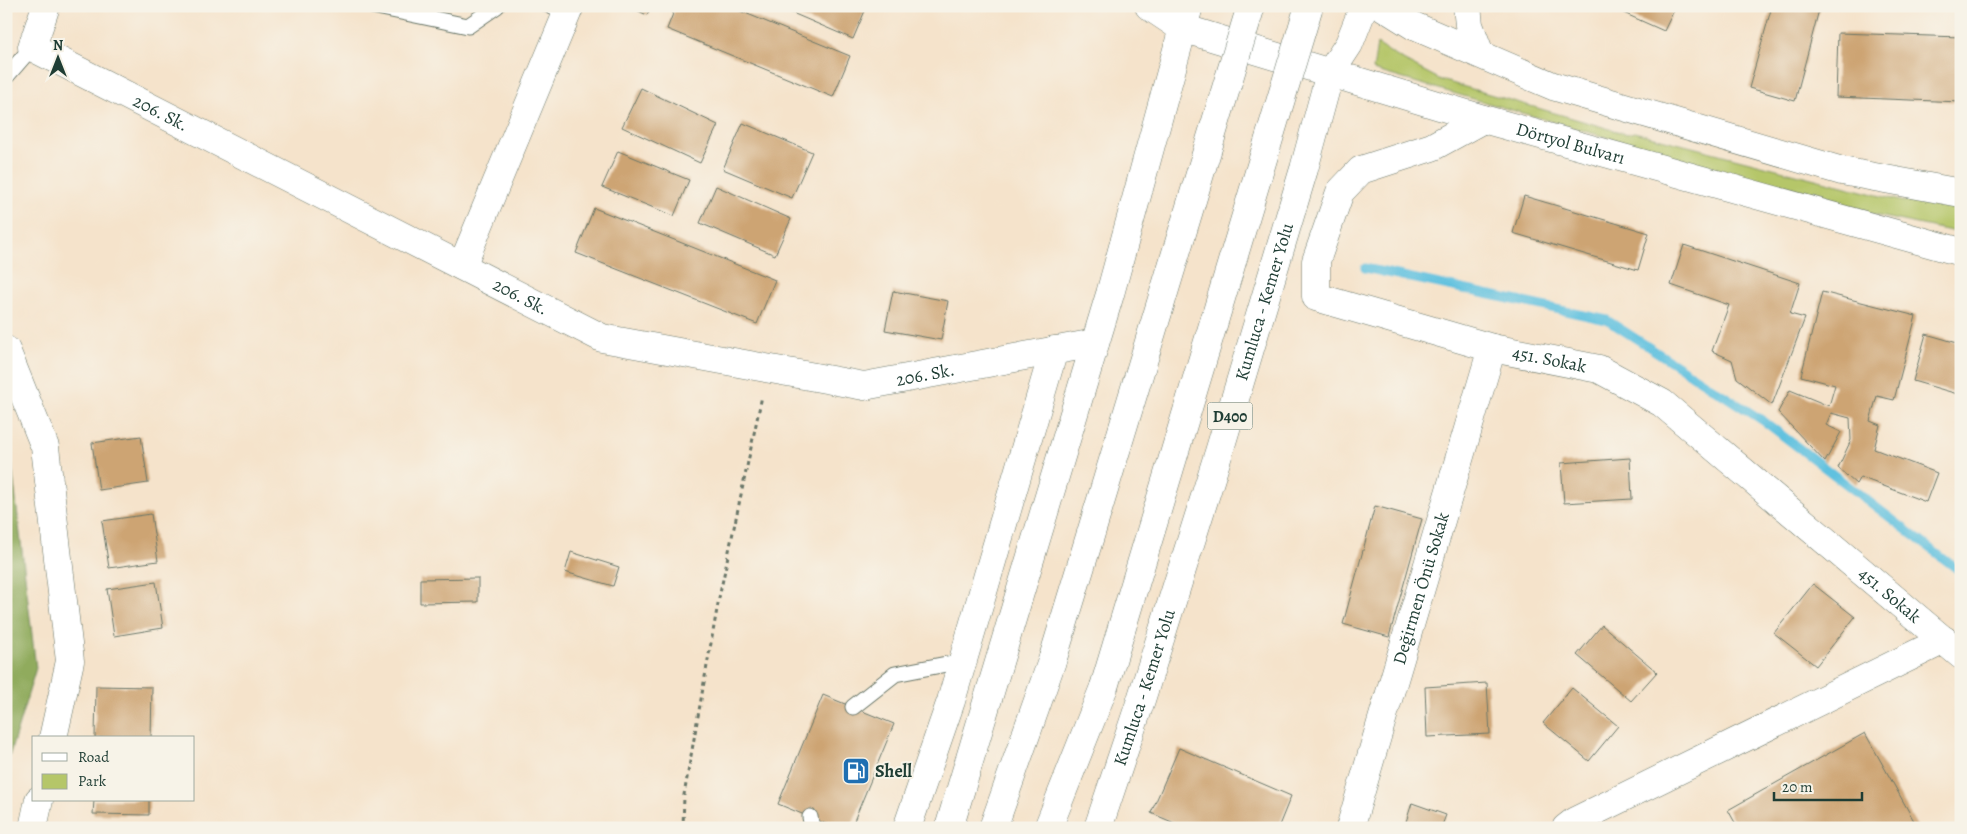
<svg xmlns="http://www.w3.org/2000/svg" width="1967" height="834" font-family="Alegreya,serif">
<style>
.green{fill:#b5c669;stroke:#6a824e}
.forest{fill:#90ab5d;stroke:#587448}
.lines{fill:none;stroke-linecap:round;stroke-linejoin:round}
.stream{stroke:#61c1df;stroke-width:9}
.building{fill:#cda473}
.lane-casing{stroke:#6a7769;stroke-width:17}
.street-casing{stroke:#6a7769;stroke-width:29}
.secondary-casing{stroke:#6a7769;stroke-width:29}
.highway-casing{stroke:#6a7769;stroke-width:29}
.path{stroke:#6a7769;stroke-width:3;stroke-dasharray:4 4;stroke-linecap:butt}
.lane{stroke:#fff;stroke-width:15}
.street{stroke:#fff;stroke-width:28}
.secondary{stroke:#fff;stroke-width:28}
.highway{stroke:#fff;stroke-width:28}
.highway-bridge-casing{stroke:#6a7769;stroke-width:29;stroke-linecap:butt}
.highway-bridge{stroke:#fff;stroke-width:28}
.labels{text-anchor:middle;stroke-width:4;stroke-linejoin:round;paint-order:stroke}
.shield{fill:#f7f3e8;stroke:#60746a;stroke-width:1}
.shield-label{font-size:16px;font-weight:bold;fill:#1f3d34}
.street-label{font-size:18px;fill:#1f3d34;stroke:#f7f3e8}
.poi-label{font-size:18px;font-weight:bold;fill:#1f3d34;stroke:#f7f3e8;text-anchor:start}
</style>
<rect width="100%" height="100%" fill="#f7f3e8"/>
<filter id="ink" filterUnits="userSpaceOnUse"><feTurbulence type="fractalNoise" baseFrequency=".02" numOctaves="2"/><feDisplacementMap in="SourceGraphic" scale="10" xChannelSelector="R" yChannelSelector="G"/><feConvolveMatrix kernelMatrix="1 2 1 2 8 2 1 2 1" color-interpolation-filters="sRGB"/></filter>
<filter id="wash" filterUnits="userSpaceOnUse"><feTurbulence type="fractalNoise" baseFrequency=".0096" numOctaves="4" result="noise"/><feDisplacementMap in="SourceGraphic" scale="20" xChannelSelector="R" yChannelSelector="G"/><feGaussianBlur stdDeviation="1.12" result="paint"/><feColorMatrix in="noise" values="0 0 0 0 0 0 0 0 0 0 0 0 0 0 0 0 0 1.4 0 .05"/><feComposite in="paint" operator="in"/></filter>
<g filter="url(#wash)">
<rect width="100%" height="100%" fill="#f5e3cb"/>
<path class="green" d="M1377 44 1401 59 1441 80 1627 134 1634 132 1900 201 1961 208V233L1883 217 1373 70Z"/>
<path class="forest" d="M6 416 36 668 6 767Z"/>
<g class="lines">
<path class="stream" d="M1365 268 1607 320 1765 422 1961 572"/>
</g>
<g id="blocks">
<path class="building" d="M628 6H651L647 15Z
M676 6H728L850 56 833 97 667 29Z
M776 6H867L853 39Z
M1608 6H1676L1664 31Z
M1772 6H1820L1795 101 1749 88Z
M1838 33 1961 37V102L1836 97Z
M641 88 718 125 700 163 622 127Z
M743 123 812 152 792 198 723 169Z
M618 151 689 180 674 216 602 187Z
M716 186 791 219 775 255 700 223Z
M1524 196 1649 233 1638 270 1513 233Z
M594 208 775 280 757 324 576 253Z
M1684 245 1800 283 1790 314 1805 318 1772 405 1737 378 1732 360 1712 351 1729 305 1671 285Z
M893 291 948 301 941 340 885 330Z
M1822 292 1916 316 1894 400 1877 396 1870 421 1880 425 1874 449 1937 473 1926 502 1860 477 1856 484 1838 468 1851 440 1850 418 1831 413 1826 425 1841 432 1825 462 1778 412 1790 390 1829 406 1835 385 1801 376Z
M1926 334 1961 344V395L1913 381Z
M141 436 148 483 99 490 92 443Z
M1630 458 1632 499 1564 503 1561 463Z
M1375 506 1422 519 1389 637 1343 624Z
M151 514 158 561 109 568 102 521Z
M571 552 619 567 613 586 565 572Z
M478 578V602L420 603V579Z
M156 582 163 628 114 636 107 589Z
M1813 584 1855 617 1816 666 1774 633Z
M1602 625 1657 672 1631 701 1577 655Z
M1487 683 1490 734 1427 737 1425 687Z
M96 686 152 687 151 738H95Z
M1572 688 1618 726 1589 761 1543 723Z
M823 695 894 724 851 828H836L778 804Z
M1865 733 1918 828H1738L1728 810Z
M1179 748 1291 796 1278 828H1186L1151 813Z
M94 800H149V815L93 814Z
M1412 803 1446 815 1441 828H1404Z"/>
</g>
</g>
<g filter="url(#ink)">
<use href="#blocks" fill-opacity="0" stroke="#6a7769" stroke-width="1"/>
<g class="lines">
<g class="lane-casing">
<path id="lane" d="M372 6 468 26 497 6
M550 6 567 13
M6 77 32 47
M853 707 895 674 962 661
M810 817 812 828"/>
</g>
<g class="street-casing">
<g id="street">
<path id="s1" d="M46 6 32 47 602 338 864 386 1095 343"/>
<path d="M1467 6 1469 25 1480 54"/>
<path id="s2" d="M1483 119 1432 147 1361 170 1340 192 1316 261V297L1492 348 1599 369 1662 403 1961 655"/>
<path d="M462 266 570 6"/>
<path d="M6 350 45 447 70 661 53 738"/>
<path d="M33 828 39 800"/>
<path d="M907 828 951 701 1054 350"/>
<path id="s3" d="M1350 828 1492 348"/>
<path d="M1566 828 1575 821 1944 640"/>
</g>
</g>
<g class="secondary-casing">
<g id="secondary">
<path id="s4" d="M1149 6 1182 28 1483 119 1961 252"/>
<path d="M1382 6 1414 26 1553 86 1842 171 1961 193"/>
</g>
</g>
<g class="highway-casing">
<g id="highway">
<path d="M949 828 1110 294 1189 6"/>
<path d="M993 828 1053 658"/>
<path d="M1048 828 1104 687"/>
<path id="s5" d="M1098 828 1140 703 1219 452 1304 169 1330 73 1349 44 1364 6"/>
</g>
</g>
<path class="path" d="M683 828 684 795 719 598 762 396"/>
<use href="#lane" class="lane"/>
<use href="#street" class="street"/>
<use href="#secondary" class="secondary"/>
<use href="#highway" class="highway"/>
<g class="highway-bridge-casing">
<path id="highway-bridge" d="M1053 658 1251 6
M1104 687 1309 6"/>
</g>
<use href="#highway-bridge" class="highway-bridge"/>
</g>
</g>
<defs>
<g id="fuel-square" transform="scale(1.4375)"><rect x="-9" y="-9" width="18" height="18" rx="4" fill="#1f6fb2" stroke="#f7f3e8"/><path d="M-5.5-6h7V0h2V4h1.3V-2.5L3-4.5l.8-.8L6-3V5H2.5V1h-1V6h-7ZM-4.2-4.7v3.2H.2V-4.7Z" fill="#fff"/></g>
</defs>
<g fill-rule="evenodd">
<use href="#fuel-square" x="856" y="771"/>
</g>
<g class="labels">
<rect class="shield" x="1207.5" y="402.5" width="45" height="27" rx="4"/>
<g class="shield-label">
<text x="1230" y="422">D400</text>
</g>
<g class="street-label">
<text dy="6" stroke="none"><textPath href="#s1" startOffset="188">206. Sk.</textPath></text>
<text dy="6" stroke="none"><textPath href="#s4" startOffset="445">Dörtyol Bulvarı</textPath></text>
<text dy="6" stroke="none"><textPath href="#s1" startOffset="592">206. Sk.</textPath></text>
<text dy="6" stroke="none"><textPath href="#s5" startOffset="552">Kumluca - Kemer Yolu</textPath></text>
<text dy="6" stroke="none"><textPath href="#s2" startOffset="514">451. Sokak</textPath></text>
<text dy="6" stroke="none"><textPath href="#s1" startOffset="1012">206. Sk.</textPath></text>
<text dy="6" stroke="none"><textPath href="#s3" startOffset="250">Değirmen Önü Sokak</textPath></text>
<text dy="6" stroke="none"><textPath href="#s2" startOffset="934">451. Sokak</textPath></text>
<text dy="6" stroke="none"><textPath href="#s5" startOffset="148">Kumluca - Kemer Yolu</textPath></text>
</g>
<g class="poi-label">
<text x="875" y="777">Shell</text>
</g>
</g>
<rect width="1967" height="834" fill="none" stroke="#f7f3e8" stroke-width="25"/>
<rect x="32" y="736" width="162" height="65" fill="#f7f3e8" stroke="#a1aaa0"/>
<rect x="42" y="753" width="25" height="8" fill="#ffffff" stroke="#a1aaa0"/>
<text x="78" y="762" font-size="15" fill="#1f3d34">Road</text>
<rect x="42" y="774" width="25" height="15" fill="#b5c669" stroke="#a1aaa0"/>
<text x="78" y="786" font-size="15" fill="#1f3d34">Park</text>
<g transform="translate(58 58)" stroke="#f7f3e8" stroke-width="4" paint-order="stroke">
<path d="M0-4L9 19L0 12L-9 19Z" fill="#1f3d34"/>
<text y="-8" font-size="14" font-weight="bold" text-anchor="middle" fill="#1f3d34">N</text>
</g>
<path d="M1774 792v8h88v-8" fill="none" stroke="#1f3d34" stroke-width="2.5"/>
<text x="1782" y="792" font-size="15" fill="#1f3d34" stroke="#f7f3e8" stroke-width="4" paint-order="stroke">20 m</text>
</svg>
